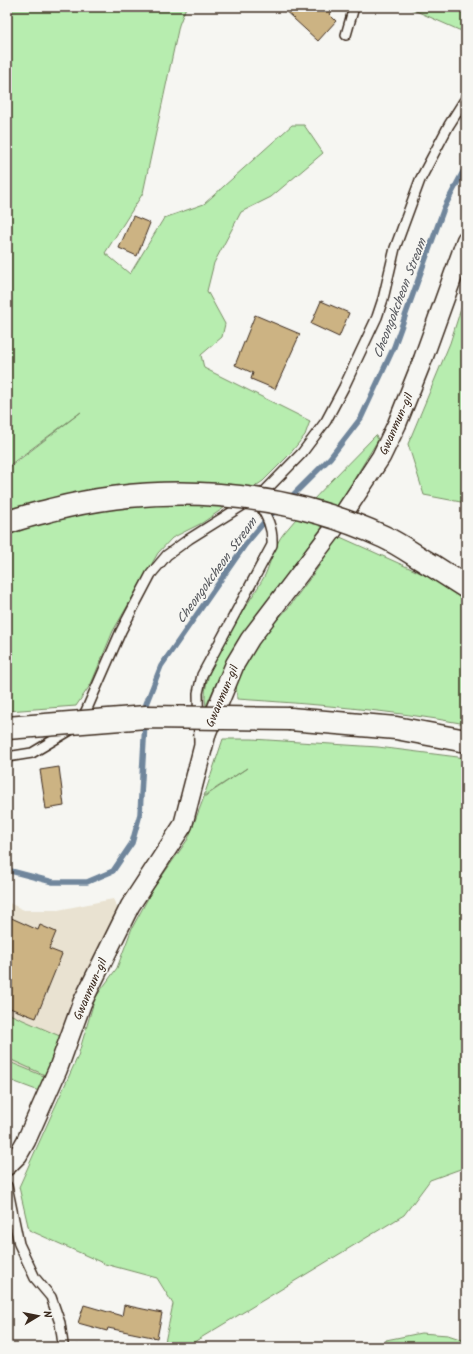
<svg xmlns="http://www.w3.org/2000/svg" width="473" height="1354" font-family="Kalam,sans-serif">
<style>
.built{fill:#e9e2d1}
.green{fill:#b7edaf;stroke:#798c66}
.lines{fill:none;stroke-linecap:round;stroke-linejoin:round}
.stream{stroke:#70869c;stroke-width:5.5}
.building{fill:#ccb383;stroke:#3b2a1e}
.service-casing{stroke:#3b2a1e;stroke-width:12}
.minor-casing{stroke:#3b2a1e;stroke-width:21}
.trunk-casing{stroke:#3b2a1e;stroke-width:25}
.path{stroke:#3b2a1e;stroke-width:2.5;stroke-dasharray:3 3;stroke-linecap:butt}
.service{stroke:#f6f6f2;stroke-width:9}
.minor{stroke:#f6f6f2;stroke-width:18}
.trunk{stroke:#f6f6f2;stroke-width:22}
.trunk-bridge-casing{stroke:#3b2a1e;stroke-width:25;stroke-linecap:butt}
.trunk-bridge{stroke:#f6f6f2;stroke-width:22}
.labels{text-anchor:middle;stroke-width:3.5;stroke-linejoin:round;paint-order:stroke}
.street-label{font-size:12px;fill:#3b2a1e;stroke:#f6f6f2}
.water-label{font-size:13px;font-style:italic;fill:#56585d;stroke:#f6f6f2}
</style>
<rect width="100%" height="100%" fill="#f6f6f2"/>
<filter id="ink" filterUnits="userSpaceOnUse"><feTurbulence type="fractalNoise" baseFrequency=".025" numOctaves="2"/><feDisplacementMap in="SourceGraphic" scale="8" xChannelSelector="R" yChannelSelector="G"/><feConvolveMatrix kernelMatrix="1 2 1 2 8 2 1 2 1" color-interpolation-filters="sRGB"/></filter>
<g filter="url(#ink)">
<path class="built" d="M113 899 119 911 85 976 64 1036 46 1077 7 1060V902L24 910H58Z"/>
<path class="green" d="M7 7H186L179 25 143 193 105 253 130 274 164 218 204 204 292 125H304L323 153 271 197 241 212 214 263 207 291 225 324 222 337 201 355 204 368 310 421 305 435 289 455 263 481 202 523 172 538 158 553 113 631 91 684 76 706 7 711V469L81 412 7 467Z
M407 7H466V31L459 30Z
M466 293V503L424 495 408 444 450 343Z
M376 435 378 440 339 504 251 624 224 666 206 706C197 668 248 608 265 575 271 562 274 545 284 533 312 499 345 467 376 435Z
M338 536 425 575 466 599V724C390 710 313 704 237 699L236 679 257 642 288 608 317 569Z
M223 739H252L378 747 466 758V1167L430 1180 404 1215 194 1342 181 1347H164L173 1304 157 1278 105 1264 29 1230 19 1187 78 1056 95 998 117 968 132 928 153 889 188 839 204 797 247 768 204 796Z
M7 1013 62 1037 45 1075 7 1058Z
M7 1061 46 1077 39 1091 7 1079Z
M421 1333 448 1335 466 1341V1347H385L386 1340Z"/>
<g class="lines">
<path class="stream" d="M288 500 330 458 361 418 394 347 444 208 466 166
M146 712V704L161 666 245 545 265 521 278 508
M7 870 53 882H87L113 871 132 843 140 814 145 722"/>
</g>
<path class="building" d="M281 7H336L329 14 336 21 318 41Z
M133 216 150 223 137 256 119 248Z
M321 301 349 313 339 337 311 324Z
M255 315 300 334 275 389 251 379 253 373 235 365Z
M59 767 64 806 46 809 40 770Z
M7 916 38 930 40 925 56 932 49 949 62 954 36 1018 7 1007Z
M84 1305 122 1316 124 1305 162 1313 157 1338 108 1328 107 1331 78 1323Z"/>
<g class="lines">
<g class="service-casing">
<path id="service" d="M346 35 354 7
M199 743 198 693 202 675 272 545C273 527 267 517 258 502
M7 757 32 753 74 728 86 711 121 631 151 574 167 555 189 539 264 492 302 453 326 421 344 387 377 317 383 299 395 248 420 180 449 125 466 98
M7 1186 19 1244 35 1278 51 1297 60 1323 63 1344"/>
</g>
<g class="minor-casing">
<path id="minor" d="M7 1166 18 1155 26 1141 58 1069 82 1003 130 906 183 825 207 732 235 664 250 639 333 530 381 457 397 424 423 359 466 240"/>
</g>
<g class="trunk-casing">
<path id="trunk" d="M433 566 466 587
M290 719 396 728 466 741"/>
</g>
<path class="path" d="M77 1346 83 1347"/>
<use href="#service" class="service"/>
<use href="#minor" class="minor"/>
<use href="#trunk" class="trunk"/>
<g class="trunk-bridge-casing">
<path id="trunk-bridge" d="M7 523C21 517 37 514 51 510 159 482 281 489 384 537 401 545 417 557 433 566
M7 728 146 717 290 719"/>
</g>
<use href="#trunk-bridge" class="trunk-bridge"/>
</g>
</g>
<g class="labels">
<g class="street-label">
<text transform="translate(396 424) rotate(-66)" y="4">Gwanmun-gil</text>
<text transform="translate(222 696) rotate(-67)" y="4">Gwanmun-gil</text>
<text transform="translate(90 989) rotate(-66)" y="4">Gwanmun-gil</text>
</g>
<g class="water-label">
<text transform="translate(399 298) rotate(-69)" y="5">Cheongokcheon Stream</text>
<text transform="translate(216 570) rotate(-54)" y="5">Cheongokcheon Stream</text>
</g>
</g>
<rect width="473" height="1354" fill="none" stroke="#f6f6f2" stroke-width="24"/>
<rect x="12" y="12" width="449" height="1330" fill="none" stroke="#3b2a1e" stroke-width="1.5" filter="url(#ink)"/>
<g transform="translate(38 1316) rotate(80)" stroke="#f6f6f2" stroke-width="3" paint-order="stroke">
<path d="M0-3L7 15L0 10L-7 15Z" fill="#3b2a1e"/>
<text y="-6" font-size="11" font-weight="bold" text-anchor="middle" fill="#3b2a1e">N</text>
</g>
</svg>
